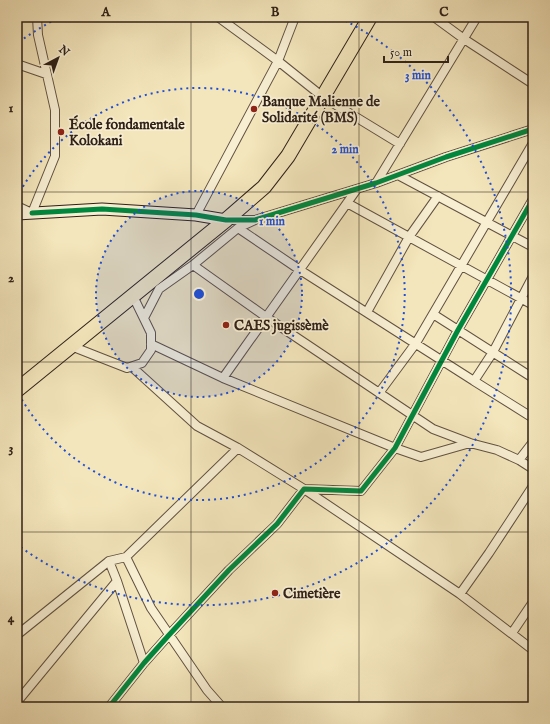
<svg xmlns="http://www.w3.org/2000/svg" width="550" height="724" font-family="'IM FELL English',serif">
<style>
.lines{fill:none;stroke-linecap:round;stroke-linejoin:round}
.street-casing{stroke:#605241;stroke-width:10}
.secondary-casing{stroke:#2e2018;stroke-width:13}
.highway-casing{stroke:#2e2018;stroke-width:16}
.street{stroke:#f8efd3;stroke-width:8}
.secondary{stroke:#f8efd3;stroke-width:11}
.highway{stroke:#f4e6bc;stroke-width:14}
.cycleway-casing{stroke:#f8efd3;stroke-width:8}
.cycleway{stroke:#00873e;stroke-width:5}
.grid{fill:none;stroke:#2e2018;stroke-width:1;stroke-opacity:0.55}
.ring{fill:none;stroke:#1d4ed8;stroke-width:2;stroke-dasharray:2 4}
.poi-dot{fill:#8f2418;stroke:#f8efd3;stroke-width:1.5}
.labels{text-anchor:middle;stroke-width:3.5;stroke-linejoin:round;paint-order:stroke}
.poi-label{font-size:14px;font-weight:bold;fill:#2e2018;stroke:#f8efd3;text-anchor:start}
.centre{fill:#1d4ed8;stroke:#f8efd3;stroke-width:2}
.ring-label{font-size:12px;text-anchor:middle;font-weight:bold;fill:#1d4ed8;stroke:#f8efd3;stroke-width:3.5;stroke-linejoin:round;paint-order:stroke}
.neatline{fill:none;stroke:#2e2018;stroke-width:1.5}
.grid-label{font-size:13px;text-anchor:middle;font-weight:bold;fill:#2e2018}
</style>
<rect width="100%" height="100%" fill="#f4e6bc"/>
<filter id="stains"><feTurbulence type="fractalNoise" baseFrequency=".005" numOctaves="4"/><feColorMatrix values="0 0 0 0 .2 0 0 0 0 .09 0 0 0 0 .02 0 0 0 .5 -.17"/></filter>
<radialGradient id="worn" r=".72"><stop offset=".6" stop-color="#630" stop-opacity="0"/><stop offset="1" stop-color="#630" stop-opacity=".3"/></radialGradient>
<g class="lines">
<g class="street-casing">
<path id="street" d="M218 17 278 61 323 97 400 144
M434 17 464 39 533 84
M17 64 46 74
M398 175 533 247
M376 183 477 17
M347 203 533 305
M17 206 32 213 55 156V110L38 35 37 17
M196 215 278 61 295 17
M226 220H255L376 183 446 157 533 129
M255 220 238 228 300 270 474 381 493 352 533 276
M238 228 193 265 266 317 433 429 470 443 497 450 519 460 533 469
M367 312 409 237 438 196
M433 314 533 378
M144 318 159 289 193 265
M151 344 223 378 395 448 421 457 470 443
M71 346 104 359 127 368 142 363 151 350V333L133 296
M132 367 197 426 238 448 304 489 460 594 533 650
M223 378 357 189
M474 381 533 418
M379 393 416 343 533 143
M519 460 533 442
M126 557 151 608 207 690 222 707
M117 581 144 663
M460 594 489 553 533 486
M512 633 533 602
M17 635 109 561 126 557 238 448
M17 702 117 581 109 561
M109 707 144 663 169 635 229 570 277 524 304 489 361 491 395 448 458 330 533 199"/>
</g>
<g class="secondary-casing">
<path id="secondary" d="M17 214 102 209 196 215 226 220"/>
</g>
<g class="highway-casing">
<path id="highway" d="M17 390 226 220 264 187 288 156 370 17"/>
</g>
<use href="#street" class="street"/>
<use href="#secondary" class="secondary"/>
<use href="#highway" class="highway"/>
<g class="cycleway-casing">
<path id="cycleway" d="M32 213 102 209 196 215 226 220H255L376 183 446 157 533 129
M109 707 144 663 169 635 229 570 277 524 304 489 361 491 395 448 458 330 533 199"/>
</g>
<use href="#cycleway" class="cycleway"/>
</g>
<path class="grid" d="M191 17V707M359 17V707M17 192H533M17 362H533M17 532H533"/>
<circle cx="199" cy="294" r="103" fill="#1d4ed8" fill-opacity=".12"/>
<g class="ring">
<circle cx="199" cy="294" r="103"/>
<path d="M17 197A206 206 0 1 1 17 391"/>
<path d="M19 42A310 310 0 0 1 58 18M340 18A310 310 0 1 1 19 546"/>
</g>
<g class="poi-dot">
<circle cx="254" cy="109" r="4"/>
<circle cx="61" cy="132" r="4"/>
<circle cx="226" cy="325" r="4"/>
<circle cx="275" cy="593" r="4"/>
</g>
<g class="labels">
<g class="poi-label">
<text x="262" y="106">Banque Malienne de<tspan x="262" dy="16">Solidarité (BMS)</tspan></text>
<text x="69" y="129">École fondamentale<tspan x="69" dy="16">Kolokani</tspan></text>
<text x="234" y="330">CAES jugissèmè</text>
<text x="283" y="598">Cimetière</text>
</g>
</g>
<circle cx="199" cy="294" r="6" class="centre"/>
<g class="ring-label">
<text x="418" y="79">3 min</text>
<text x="345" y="153">2 min</text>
<text x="272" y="225">1 min</text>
</g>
<rect width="550" height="724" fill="none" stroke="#f4e6bc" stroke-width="44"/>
<g transform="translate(58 58) rotate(41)" stroke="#f8efd3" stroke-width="3" paint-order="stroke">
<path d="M0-3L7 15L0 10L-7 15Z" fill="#2e2018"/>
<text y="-6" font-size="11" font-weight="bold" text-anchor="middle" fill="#2e2018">N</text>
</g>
<path d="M384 56v6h64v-6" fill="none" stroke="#2e2018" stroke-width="2"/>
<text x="390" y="56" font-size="12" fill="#2e2018" stroke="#f8efd3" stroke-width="3" paint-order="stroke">50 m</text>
<rect x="22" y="22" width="506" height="680" class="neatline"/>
<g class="grid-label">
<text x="106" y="16">A</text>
<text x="275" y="16">B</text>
<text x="444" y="16">C</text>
<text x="11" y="112">1</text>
<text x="11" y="282">2</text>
<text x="11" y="452">3</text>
<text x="11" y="622">4</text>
</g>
<rect width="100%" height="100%" filter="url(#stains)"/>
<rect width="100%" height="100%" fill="url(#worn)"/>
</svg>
